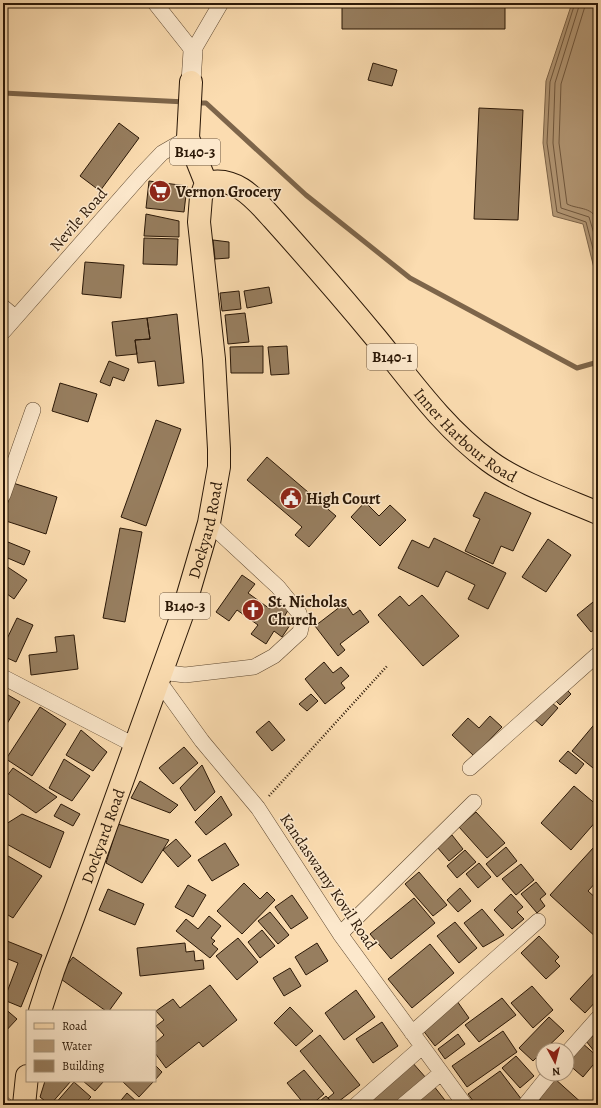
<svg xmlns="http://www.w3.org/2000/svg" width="601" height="1108" font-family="Alegreya,serif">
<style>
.water{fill:#b49977;stroke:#7d654a}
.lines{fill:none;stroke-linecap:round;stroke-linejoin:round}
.shore{stroke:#70583f;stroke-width:1}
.stream{stroke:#7d654a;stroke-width:5}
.building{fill:#977e5f;stroke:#2b1807}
.minor-casing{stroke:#5f4931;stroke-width:16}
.tertiary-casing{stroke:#5f4931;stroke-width:20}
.primary-casing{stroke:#2b1807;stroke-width:24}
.path{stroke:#2b1807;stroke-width:2.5;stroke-dasharray:1 2;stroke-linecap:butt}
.minor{stroke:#fce8cc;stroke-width:15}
.tertiary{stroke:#fce8cc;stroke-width:19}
.primary{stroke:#fbdcb0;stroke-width:22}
.labels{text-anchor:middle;stroke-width:3;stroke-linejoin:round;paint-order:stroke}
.shield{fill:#fce8cc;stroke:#6a5642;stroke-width:1}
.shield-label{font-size:15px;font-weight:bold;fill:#2b1807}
.poi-label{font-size:16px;font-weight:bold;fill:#2b1807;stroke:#fce8cc;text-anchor:start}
.street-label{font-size:16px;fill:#2b1807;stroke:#fce8cc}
</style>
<rect width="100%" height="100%" fill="#fbdcb0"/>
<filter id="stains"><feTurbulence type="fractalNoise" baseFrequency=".005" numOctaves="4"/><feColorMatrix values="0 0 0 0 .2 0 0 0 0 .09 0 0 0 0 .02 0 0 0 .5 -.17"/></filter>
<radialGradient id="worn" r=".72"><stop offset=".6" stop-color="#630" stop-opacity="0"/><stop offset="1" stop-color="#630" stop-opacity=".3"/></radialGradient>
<path class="water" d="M572 3H598V284L583 224 553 216 543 143 546 81Z"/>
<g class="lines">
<path class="shore" d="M575 3 550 82 547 143 557 212 586 222 598 268
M580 3 555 83 553 143 561 208 589 217 598 247
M586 3 561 84 559 143 567 204C579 210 594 206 598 223"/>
<path class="stream" d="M3 93 186 102
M196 103H206L306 195 410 278 577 368 598 362"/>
</g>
<path class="building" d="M342 3H505V29H342Z
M373 63 397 70 392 86 368 80Z
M479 108 523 110 518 220 474 219Z
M119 123 139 138 100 191 80 176Z
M149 181 187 186 184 212 146 208Z
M146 214 179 221V237L144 236Z
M144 238 178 239 177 265 143 264Z
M213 240 229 242V258L215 259Z
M85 262 124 265 121 298 82 294Z
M269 287 272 303 247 308 244 291Z
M239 291 241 309 222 311 220 293Z
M245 313 249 342 228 344 225 315Z
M177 314 184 383 158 386 155 361 138 363 135 340 150 339 147 318Z
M147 318 150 339 135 340 137 354 116 356 112 322Z
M263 346V373H231L230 347Z
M287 346 289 374 271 375 268 347Z
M109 361 129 369 124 381 113 377 110 386 100 382Z
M60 383 97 394 88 422 52 411Z
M156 420 181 429 146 526 121 517Z
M267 457 336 516 309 547 295 535 302 527 247 480Z
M13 483 57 497 46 534 3 520Z
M485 492 531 513 513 551 501 546 493 564 465 551 480 519 473 516Z
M365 502 379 516 390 505 406 520 380 546 351 517Z
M120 528 142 532 125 622 103 618Z
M434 538 506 573 488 609 468 599 475 585 446 571 438 587 398 568 412 540 429 548Z
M548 539 571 555 546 592 522 577Z
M3 540 30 551 24 565 3 556Z
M3 564 27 580 14 599 3 591Z
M242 575 255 584 248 593 270 609 278 599 290 607 284 617 292 622 282 637 274 631 266 644 251 634 258 625 237 610 229 621 216 612Z
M422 595 459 636 423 666 378 615 400 596 409 606Z
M598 598V627L591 632 577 615Z
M345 603 353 615 360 610 369 622 340 644 345 650 338 656 315 626Z
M17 618 33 625 16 662 3 656V647Z
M74 635 78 669 31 675 29 655 57 652 55 637Z
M324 662 333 673 341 667 349 676 341 683 345 688 325 704 305 679Z
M563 686 571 694 560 705 552 697Z
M3 692 20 702 5 727 3 725Z
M311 694 318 701 307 711 299 704Z
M546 698 558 708 542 726 531 716Z
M40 707 66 724 32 776 6 759Z
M490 716 502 727 474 756 452 735 468 718 479 728Z
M598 720V772L572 751Z
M269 721 285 740 272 751 256 732Z
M81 730 107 752 93 771 66 755Z
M184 747 198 763 173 784 159 768Z
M568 751 584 764 576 774 559 761Z
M64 759 90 776 72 801 49 788Z
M202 765 215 792 195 811 180 788Z
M13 768 57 797 36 813 3 790V781Z
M140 781 178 805 170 813 131 798Z
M574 786 598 806V819L571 850 541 823Z
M221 796 232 815 206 835 195 822Z
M61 804 80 814 73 826 54 816Z
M476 812 505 843 487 858 459 827Z
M22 814 64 832 50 868 3 842V829L6 824Z
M118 824 169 840 142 883 106 863Z
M452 835 463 849 449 861 437 847Z
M176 839 191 856 178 867 163 850Z
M225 843 239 865 212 881 198 860Z
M506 847 517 861 497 877 486 864Z
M594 847 598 850V880L588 891 598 900V939L550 895Z
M465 850 476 862 457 878 447 866Z
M3 853 42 876 13 918 3 912Z
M479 863 491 877 478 888 466 874Z
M521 864 534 880 516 895 502 879Z
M419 872 447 905 433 916 405 884Z
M536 882 546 894 540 899 545 906 537 913 521 894Z
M244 883 260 899 267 892 275 900 242 934 217 911Z
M188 885 206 895 193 917 175 907Z
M460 888 471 901 458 912 447 900Z
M108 889 144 904 135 925 99 910Z
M511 894 523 907 517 912 524 919 512 929 494 910Z
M292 895 308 918 291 929 275 907Z
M414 898 435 923 391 959 370 934Z
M482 909 504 935 483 947 464 923Z
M270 912 289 935 278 944 258 921Z
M209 916 221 926 211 938 215 941 212 944 218 949 210 958 176 931 186 919 198 929Z
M455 922 477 948 459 963 437 936Z
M262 930 275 946 260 958 248 942Z
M539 936 559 957 555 961 560 966 546 979 521 953Z
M238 938 258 962 237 980 216 956Z
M7 941 42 955 21 1007 4 1000 18 963 3 957Z
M185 943 186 952 194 951 195 961 203 960 204 969 140 976 137 948Z
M317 943 328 961 306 975 295 957Z
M430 944 454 973 412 1008 388 979Z
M73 957 122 993 109 1011H106L58 977Z
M290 968 301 986 284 996 273 978Z
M598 969V999L585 1013 570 999Z
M210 985 237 1020 203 1047 199 1042 166 1068 155 1053V1043L164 1035 156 1026 164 1020 156 1011 173 999 180 1008Z
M532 986 553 1010 533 1028 511 1003Z
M356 990 375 1017 344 1040 325 1013Z
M502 998 516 1015 479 1042 465 1025Z
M457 1001 469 1018 435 1046 422 1029Z
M3 1007 17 1019 3 1034Z
M290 1007 313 1031 296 1046 274 1023Z
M549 1017 564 1031 533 1061 519 1048Z
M382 1022 398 1046 373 1063 356 1039Z
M503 1031 517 1052 467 1087 452 1066Z
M598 1032V1056L586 1041Z
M458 1034 465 1044 445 1059 438 1049Z
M320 1035 360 1085 334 1105 328 1098 334 1093 300 1051Z
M581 1042 598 1057V1059L583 1077 567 1063V1058Z
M516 1056 534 1076 520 1088 502 1068Z
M411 1061 427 1079 397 1105H366Z
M155 1065 162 1072 155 1080Z
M304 1070 324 1094 311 1105H305L287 1083Z
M500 1071 522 1100 518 1105H476L468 1094Z
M554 1078 584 1105H547L538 1098Z
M45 1081H71L50 1105 40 1097Z
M83 1081H104L95 1091Z
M122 1081H154L139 1097Z
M74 1082 91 1097 83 1105H54Z
M433 1085 448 1104 446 1105H423L417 1098Z
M127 1093 137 1102 135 1105H117Z
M326 1096 334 1105H315Z"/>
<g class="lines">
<g class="minor-casing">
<path id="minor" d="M155 3 193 51 221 3
M3 307 15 317
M3 332 142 174 162 153 188 138
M3 495 33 410
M161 672 185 675 254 667 274 656 300 632 302 623 299 613 278 587 209 523
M3 677 136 746
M158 680 202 741 258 808 340 934 465 1105
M470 768 598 654
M340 934 474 802
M412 1033 538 921
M567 1053 598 1018
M3 1104 5 1105
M356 1105 422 1047
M403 1105 441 1073
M525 1105 550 1074"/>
</g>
<g class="tertiary-casing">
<path id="tertiary" d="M191 82 193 51"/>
</g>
<g class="primary-casing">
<g id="primary">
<path id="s1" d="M206 183C236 175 255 199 273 219 308 258 343 298 376 338 411 381 444 428 489 461 517 482 565 499 598 513"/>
<path id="s2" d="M40 1011 53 971 74 915 182 615 209 523 219 467V449L214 359 199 222 201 197 206 183 188 138 191 82"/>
<path d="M24 1105 27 1076"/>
</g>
</g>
<path class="path" d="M269 796 388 665"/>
<use href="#minor" class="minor"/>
<use href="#tertiary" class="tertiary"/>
<use href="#primary" class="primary"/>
</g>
<defs>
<g id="supermarket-disc" transform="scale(1.15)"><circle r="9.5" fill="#8f2418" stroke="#fce8cc"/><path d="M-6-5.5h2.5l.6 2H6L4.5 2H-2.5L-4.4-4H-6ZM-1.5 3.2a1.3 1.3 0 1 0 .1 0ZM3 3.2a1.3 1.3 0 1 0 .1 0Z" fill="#fff"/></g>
<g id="civic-disc" transform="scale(1.15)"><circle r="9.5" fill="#8f2418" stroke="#fce8cc"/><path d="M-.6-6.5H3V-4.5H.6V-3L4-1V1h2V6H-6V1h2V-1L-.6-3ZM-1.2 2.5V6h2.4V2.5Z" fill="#fff"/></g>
<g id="church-disc" transform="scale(1.15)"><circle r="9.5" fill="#8f2418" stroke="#fce8cc"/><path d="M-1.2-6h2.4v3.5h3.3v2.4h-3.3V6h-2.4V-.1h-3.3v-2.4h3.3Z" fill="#fff"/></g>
</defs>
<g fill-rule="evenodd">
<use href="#supermarket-disc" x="160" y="191"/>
<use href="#civic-disc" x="291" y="498"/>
<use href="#church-disc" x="253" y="610"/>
</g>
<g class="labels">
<g class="shield">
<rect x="170" y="139" width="50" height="26" rx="3"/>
<rect x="367" y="344" width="50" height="26" rx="3"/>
<rect x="160" y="593" width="50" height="26" rx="3"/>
</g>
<g class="shield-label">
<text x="195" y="157">B140-3</text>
<text x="392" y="362">B140-1</text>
<text x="185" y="611">B140-3</text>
</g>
<g class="poi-label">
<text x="176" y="197">Vernon Grocery</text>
<text x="306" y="504">High Court</text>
<text x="268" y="607">St. Nicholas<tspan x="268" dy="18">Church</tspan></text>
</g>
<g class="street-label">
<text transform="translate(78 219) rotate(-49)" y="6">Nevile Road</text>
<text dy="6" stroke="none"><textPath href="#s1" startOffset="371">Inner Harbour Road</textPath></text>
<text dy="6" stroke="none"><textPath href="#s2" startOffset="509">Dockyard Road</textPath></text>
<text dy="6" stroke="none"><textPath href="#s2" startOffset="186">Dockyard Road</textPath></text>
<text transform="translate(329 881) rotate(56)" y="6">Kandaswamy Kovil Road</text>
</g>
</g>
<rect width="601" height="1108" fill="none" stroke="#fbdcb0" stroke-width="16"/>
<rect x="4" y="4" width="593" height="1100" fill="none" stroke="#2b1807" stroke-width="2"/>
<rect x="8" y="8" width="585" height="1092" fill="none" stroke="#2b1807"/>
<rect x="26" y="1010" width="130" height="72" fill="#fce8cc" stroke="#a8957d"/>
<rect x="34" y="1023" width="20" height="6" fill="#fbdcb0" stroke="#a8957d"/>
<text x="62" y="1030" font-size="12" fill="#2b1807">Road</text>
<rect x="34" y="1040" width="20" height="12" fill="#b49977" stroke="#a8957d"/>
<text x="62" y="1050" font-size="12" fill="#2b1807">Water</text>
<rect x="34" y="1060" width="20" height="12" fill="#977e5f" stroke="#a8957d"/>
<text x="62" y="1070" font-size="12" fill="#2b1807">Building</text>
<g transform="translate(555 1062) rotate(173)"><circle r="19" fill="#fce8cc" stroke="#a8957d"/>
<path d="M0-3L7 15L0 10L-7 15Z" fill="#8f2418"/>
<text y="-6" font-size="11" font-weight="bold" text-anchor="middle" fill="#2b1807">N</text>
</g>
<rect width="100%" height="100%" filter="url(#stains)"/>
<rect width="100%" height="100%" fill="url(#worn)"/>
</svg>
